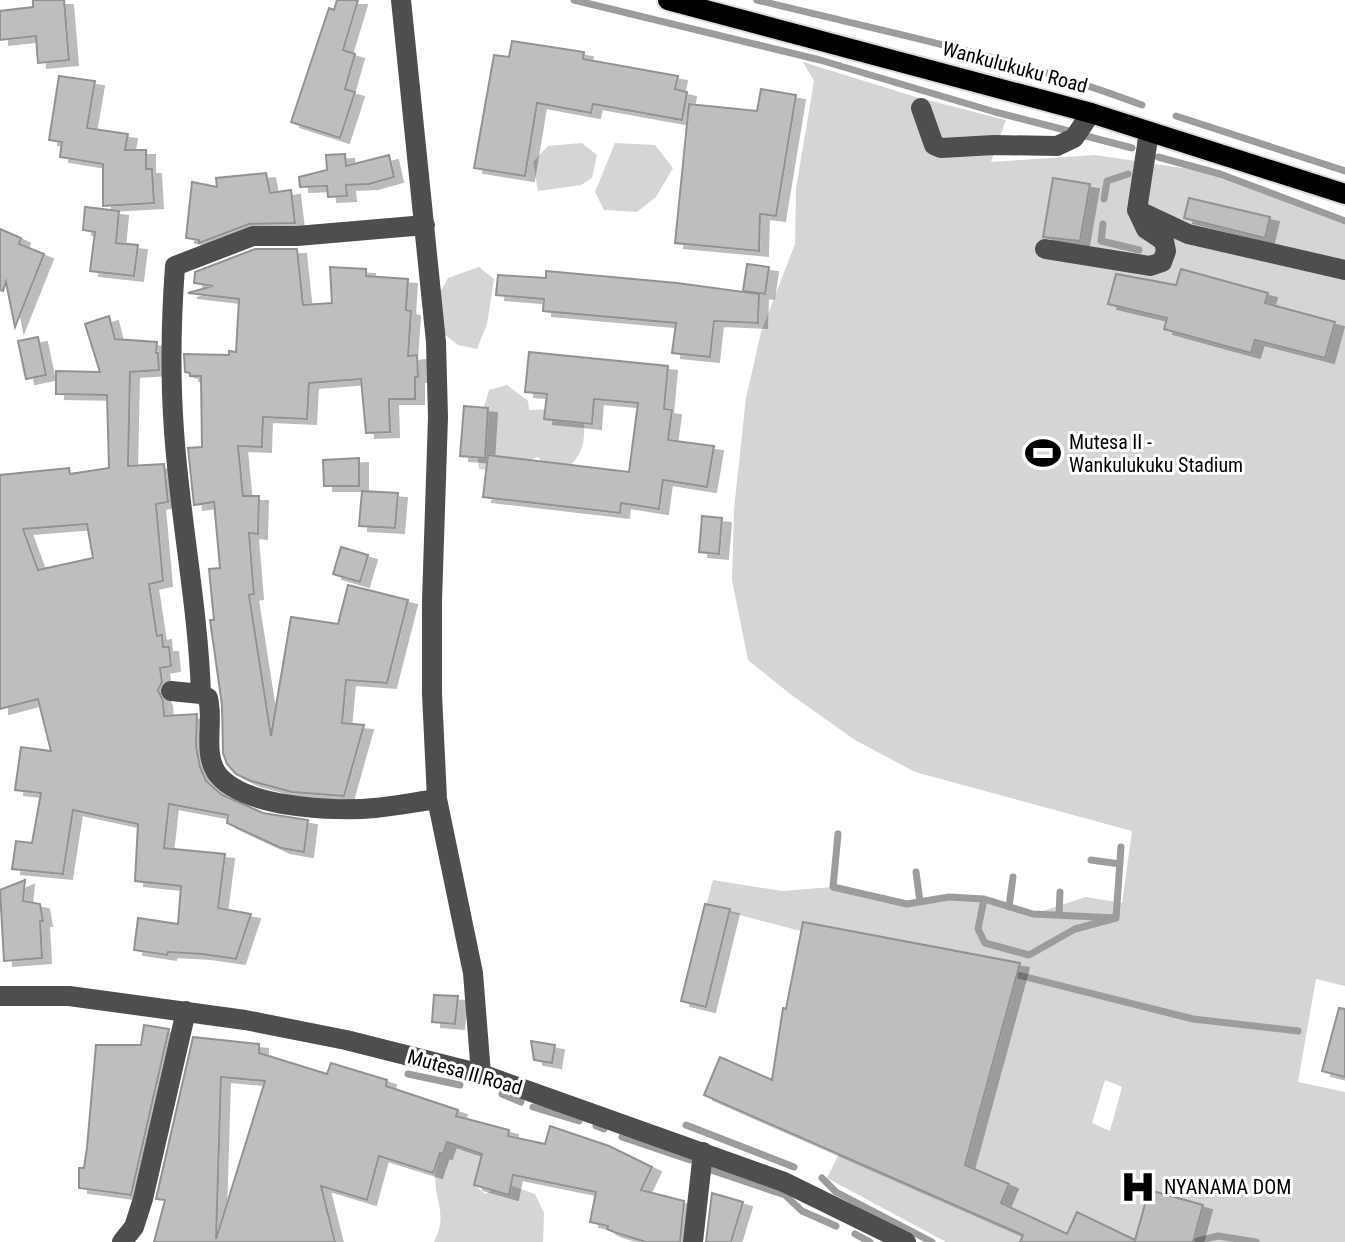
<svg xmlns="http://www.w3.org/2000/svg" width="1345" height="1242" font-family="'Roboto Condensed',sans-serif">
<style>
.green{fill:#d5d5d5;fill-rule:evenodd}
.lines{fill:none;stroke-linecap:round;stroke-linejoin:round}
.stream{stroke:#9c9c9c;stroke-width:7}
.building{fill:#bebebe;stroke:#929292;stroke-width:2;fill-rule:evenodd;filter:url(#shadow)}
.major-casing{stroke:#dbdbdb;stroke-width:24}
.minor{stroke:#4e4e4e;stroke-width:20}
.major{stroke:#000;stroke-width:20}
.labels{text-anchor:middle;stroke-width:6;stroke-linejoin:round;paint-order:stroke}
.street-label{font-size:20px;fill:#000;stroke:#fff}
.poi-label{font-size:20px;fill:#000;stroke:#fff;text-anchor:start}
</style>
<defs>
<filter id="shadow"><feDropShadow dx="9" dy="5" stdDeviation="0" flood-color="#0004"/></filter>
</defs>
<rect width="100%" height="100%" fill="#fff"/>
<path class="green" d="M803 62 916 97 1006 120 991 162 1095 155 1203 171 1345 225V986L1316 979 1298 1082 1345 1092V1242H1215L1208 1239 1194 1242H946L827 1178 843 1146 804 932 706 906 713 880 782 891 833 887 907 904 949 897 984 899 1033 914 1086 897 1122 903 1132 831 915 772 855 740 790 694 748 660 732 580 734 509 746 398 761 332 795 244 796 188 814 81ZM1105 1080 1122 1087 1110 1131 1092 1123Z
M582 143 597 155 592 178 581 185 538 191 533 162 548 146Z
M615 143 655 145 673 168 656 197 637 212 604 210 595 192Z
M479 267 494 279 487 324 477 349 458 345 444 334 439 294 448 278Z
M507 385 528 401 529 410 557 409 584 414C585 447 584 454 559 477L550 472 538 457 500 471 479 469 475 438 489 390Z
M460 1138 484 1152 474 1185 485 1194 507 1184 535 1194 544 1213 543 1242H434C448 1214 435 1203 435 1177 435 1166 438 1154 439 1143Z"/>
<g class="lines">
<path class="stream" d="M574 0 820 60 995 112 1069 131
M757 0C885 32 1019 58 1142 105
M1176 116 1345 171
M1086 136 1132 148
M1158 157 1220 174 1345 221
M1104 199 1107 181 1128 174
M1103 224 1101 241 1139 250
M838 834 833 887 907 904 949 897 984 899 1033 914 1116 918
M1091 860 1120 864
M916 872 920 902
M984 899 978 929 985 943 1029 955 1075 929 1116 918 1121 847
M1009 907 1013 877
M1059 915 1060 892
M1010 973 1193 1019 1298 1031
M408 1074 460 1085
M502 1094 521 1102
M533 1107 579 1121
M686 1125 794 1167
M596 1126 604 1129
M622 1137 690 1160
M711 1170 785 1195 802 1211 836 1226
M822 1178 836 1192 932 1242
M855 1234 870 1242
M1194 1242 1218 1236 1256 1242"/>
</g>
<path class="building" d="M33 0H64L69 60 38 63 36 36 0 40V11L33 7Z
M337 0H358L343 50 355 54 345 89 355 92 340 138 291 122 329 8 334 10Z
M512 41 584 52 583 59 678 76 675 89 687 92 682 120 593 104 591 113 537 103 525 176 474 168 494 55 509 57Z
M59 76 95 81 87 128 128 134 125 150H146V169H152L154 203 103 206V164L60 157 62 142 49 140Z
M761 89 796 95 776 216 760 214 759 251 675 243 689 104 757 111Z
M345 154 346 166 389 155 394 177 369 184 346 185 347 196 328 197 327 186 300 187 299 177 327 170 326 155Z
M266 173 270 193 291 190 295 223 249 224 199 243V240L186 238 192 182 217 187 216 178Z
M1053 178 1090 184 1080 241 1043 237Z
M1189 198 1270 217 1265 238 1184 218Z
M85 207 119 211 116 243 138 245 134 276 90 271 95 232 83 230Z
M0 229 21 238 19 244 44 254 15 327 6 282 3 291 0 290Z
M255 249H297L303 305 332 303 330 267 366 269V276L408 279 406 310 411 311 408 356 417 355 418 377H415V399H389L390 432 366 433 361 379 309 383 307 419 263 417 262 447 238 446 243 496H259L258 534 249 533 254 594 249 595 271 736 291 617 338 624 348 585 408 600 387 683 346 680 342 723 364 725 344 796 292 792 251 781 236 774 227 764 223 753 222 705 210 620H214L209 569 220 568 214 502 194 505 188 448 202 447 201 376H190V373L185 372 184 354 229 355V351L236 352 239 299 188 293 213 286 194 283 195 272Z
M747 264 769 267 765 294 743 291Z
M1181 269 1268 293 1265 303 1335 322 1325 358 1255 340 1251 353 1164 329 1167 318 1108 304 1116 274 1176 285Z
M546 271 677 283 759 294 758 323 714 321 710 357 672 353 676 323 543 311 544 299 496 295 498 275 546 278Z
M109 316 115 339 157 342 156 353H158L159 370 130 372 128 466 164 464 168 502 156 504 163 581 149 584 157 636 162 635 163 647H169L171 666 160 668 162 682 158 690 163 701 164 716 197 714 196 746 200 767 206 781 222 795 263 813 308 820 304 852 281 848 227 823 228 815 169 804 164 848 225 854 218 908 251 914 236 959 202 954 168 952 167 955 134 950 138 918 178 924 181 886 135 881 138 824 73 810 63 874 12 869 16 841 32 843 41 793 15 790 21 747 51 751 38 699 0 709V475L69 468 70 474 109 468 107 395 56 394V371L100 372 85 324ZM87 524 93 558 38 570 23 529Z
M38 337 46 375 26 379 18 341Z
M529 352 668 366 664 409 672 410 668 440 714 446 707 487 663 480 659 509 621 503 620 513 483 497 488 455 629 472 638 403 594 399 592 424 544 419 547 394 525 392Z
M464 406 488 408 485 458 460 456Z
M359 458V486H324L323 460Z
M362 491 398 493 395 528 359 526Z
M702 516 722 518 719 554 699 552Z
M341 547 368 555 360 582 333 574Z
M25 880 23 901 40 904 43 921H40L42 958 4 961 0 890Z
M705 904 730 909 706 1007 681 1001Z
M803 922 1020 963 965 1165 1009 1184 1001 1203 1067 1234 1077 1212 1135 1240 1149 1190 1203 1205 1193 1242H1020L1023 1235 704 1095 720 1057 772 1080 783 1008 786 1009Z
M434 995 458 996 455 1024 432 1022Z
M1339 1008 1345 1009V1077L1322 1071Z
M144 1025 169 1029 131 1195 79 1188V1168H84L87 1148 96 1045H141Z
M193 1037 259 1044V1053L327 1074 331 1063 387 1080 386 1086 458 1110 456 1116 509 1130 508 1136 545 1144 550 1126 609 1146 652 1167 641 1190 684 1201 680 1242H646L614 1232 607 1229 608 1226 590 1222 596 1192 513 1175 509 1195 474 1185 482 1154 447 1142 443 1154 440 1153 433 1173 379 1156 367 1200 321 1186 335 1242H154L165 1200 156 1199ZM221 1077 265 1081 216 1239Z
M531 1041 555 1045 552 1063 534 1060Z
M712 1193 743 1202 731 1242H706Z"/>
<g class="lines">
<g class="major-casing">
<path id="major" d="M668 0 1091 113 1345 194"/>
</g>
<path class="minor" d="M401 0 436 342 438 417 432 601V694L437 799 473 973 481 1074
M921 108 934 145 941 148 994 145 1057 146 1074 138 1091 113
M1137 210 1188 234 1345 270
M1045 249 1150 266 1162 262 1166 251 1164 241 1146 229 1137 210 1149 132
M171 691 201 694 208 698C214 721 203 751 216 772 240 808 336 812 375 808 396 806 416 802 437 799
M201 694C198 606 180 519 174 431 170 376 171 321 175 266L253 236H297L425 225
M0 996H69L245 1020 346 1040 481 1074 784 1182 906 1242
M122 1242 134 1227 143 1199 186 1011
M693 1242 703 1152"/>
<use href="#major" class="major"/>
</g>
<defs>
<g id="stadium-bare" transform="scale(2.76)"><path d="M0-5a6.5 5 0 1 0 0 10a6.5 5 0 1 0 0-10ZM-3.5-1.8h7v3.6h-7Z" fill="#000" stroke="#fff" stroke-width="2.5" paint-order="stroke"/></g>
<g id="hospital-bare" transform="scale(2.76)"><path d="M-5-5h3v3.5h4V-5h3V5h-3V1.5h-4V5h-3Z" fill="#000" stroke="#fff" stroke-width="2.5" paint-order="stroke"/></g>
</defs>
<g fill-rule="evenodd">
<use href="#stadium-bare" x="1043" y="453"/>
<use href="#hospital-bare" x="1138" y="1187"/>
</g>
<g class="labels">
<g class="street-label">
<text transform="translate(1015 67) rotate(15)" y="7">Wankulukuku Road</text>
<text transform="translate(465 1072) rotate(16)" y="7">Mutesa II Road</text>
</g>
<g class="poi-label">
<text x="1069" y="449">Mutesa II -<tspan x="1069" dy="23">Wankulukuku Stadium</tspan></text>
<text x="1164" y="1194">NYANAMA DOM</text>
</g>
</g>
</svg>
